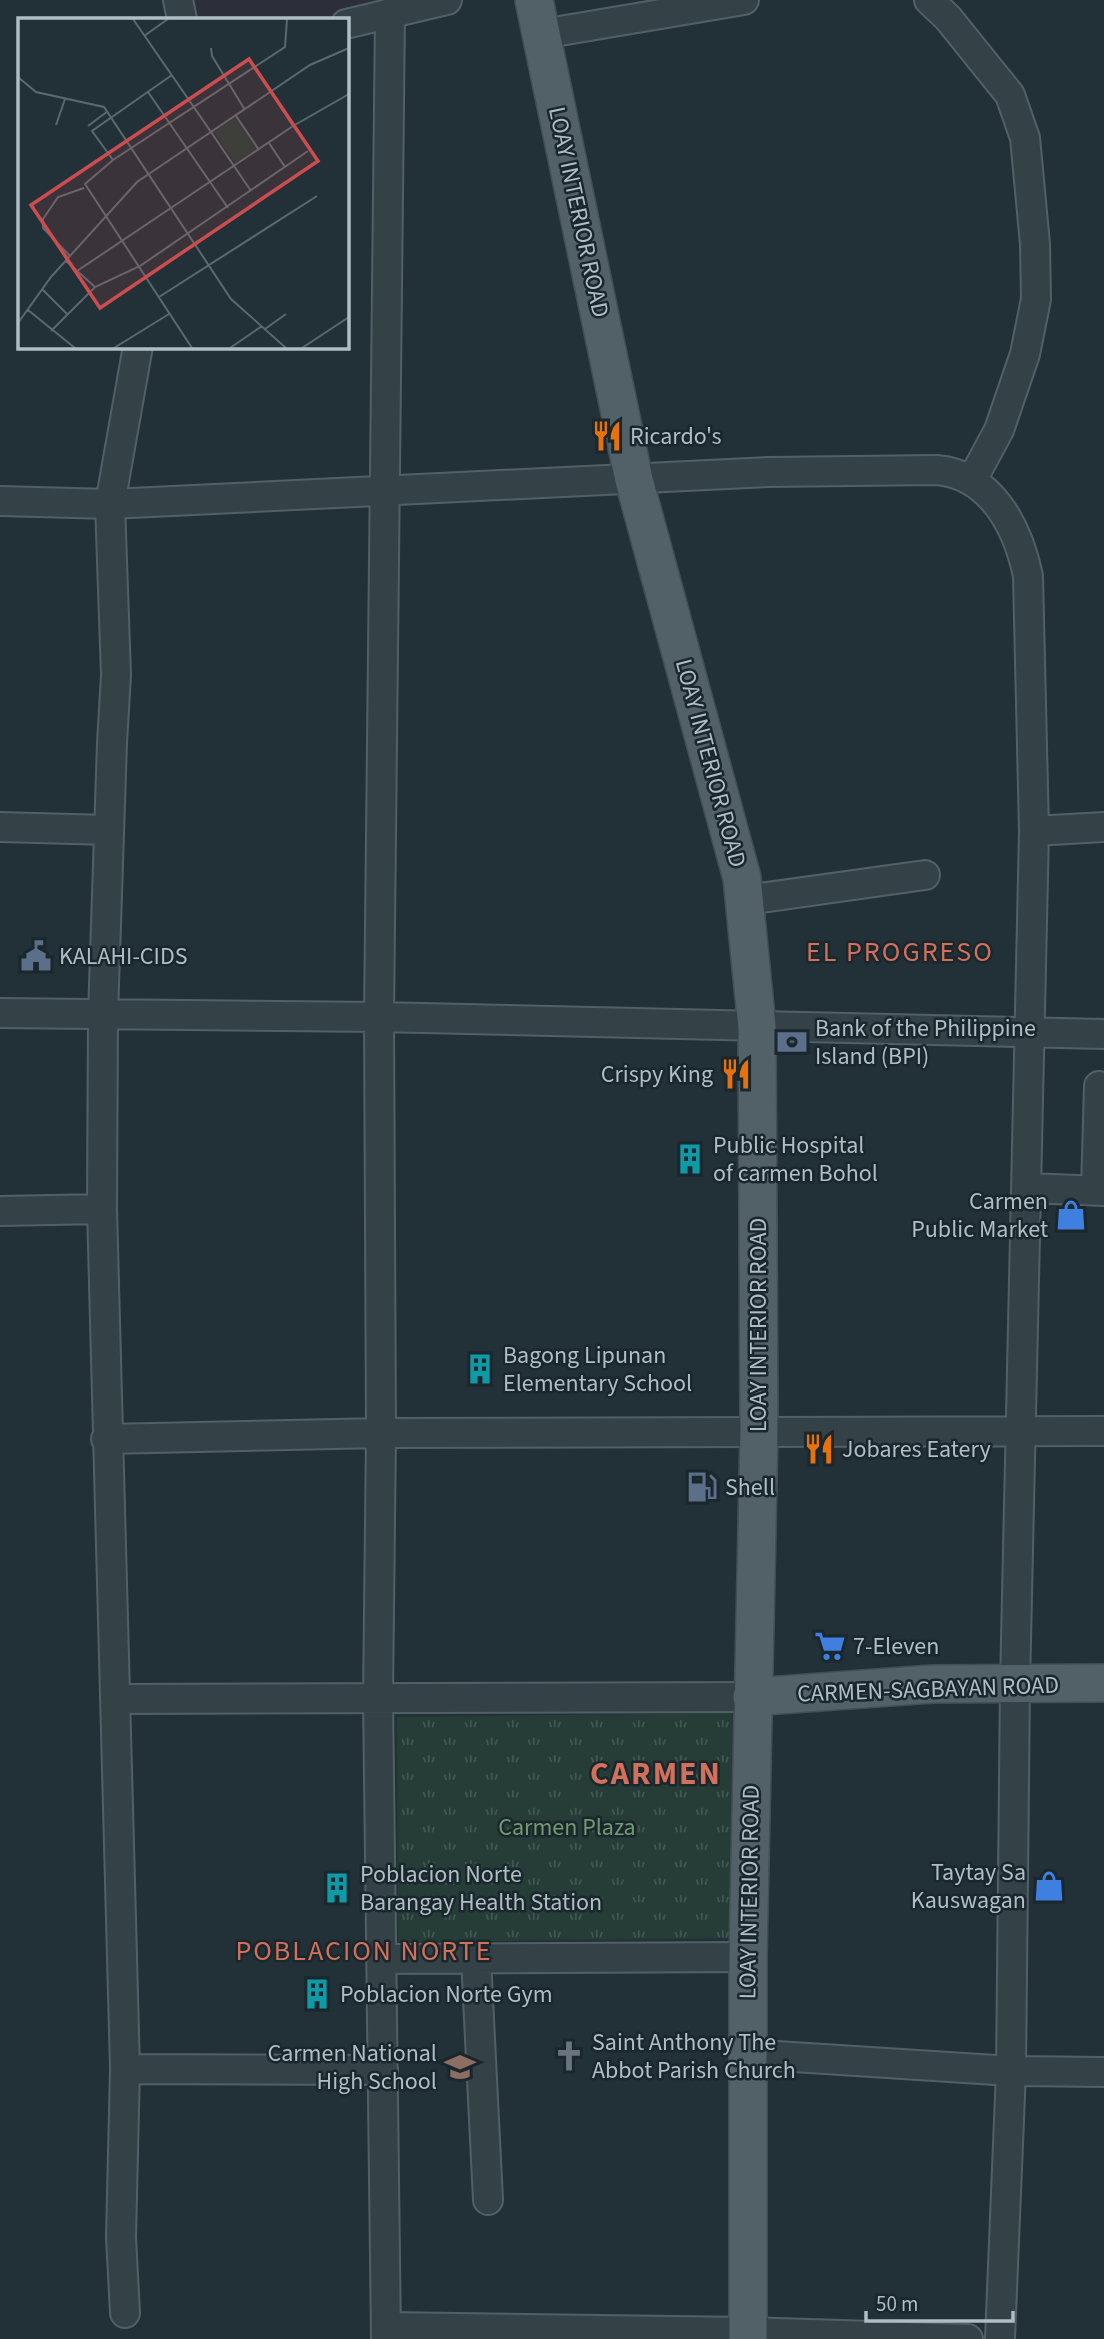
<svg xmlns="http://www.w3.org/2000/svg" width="1104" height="2339" font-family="'Source Sans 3',sans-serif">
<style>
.medical{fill:#2c2e39}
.park{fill:url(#park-tufts)}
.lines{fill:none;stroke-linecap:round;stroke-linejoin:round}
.minor-casing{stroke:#526066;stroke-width:32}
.major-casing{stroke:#414e55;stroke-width:40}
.minor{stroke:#344248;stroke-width:28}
.major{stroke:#526168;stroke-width:37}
.labels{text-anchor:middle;stroke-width:5;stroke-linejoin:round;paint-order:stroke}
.street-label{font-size:24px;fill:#afbdc5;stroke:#1a272c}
.poi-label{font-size:24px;fill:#afbdc5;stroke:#1a272c;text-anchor:start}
.park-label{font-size:24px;fill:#709a6f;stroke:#1a272c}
.quarter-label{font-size:28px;letter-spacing:2px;fill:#d1705d;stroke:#1a272c}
.district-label{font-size:32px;font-weight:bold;letter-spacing:2px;fill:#d1705d;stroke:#1a272c}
.inset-road{fill:none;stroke:#5a6970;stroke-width:2}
.view{fill:#cc4d4f;fill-opacity:0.15;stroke:#cc4d4f;stroke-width:3.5}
.inset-edge{fill:none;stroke:#afbdc5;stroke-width:3.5}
</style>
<defs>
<pattern id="park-tufts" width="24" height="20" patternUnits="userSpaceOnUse" patternTransform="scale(1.75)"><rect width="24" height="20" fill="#263d37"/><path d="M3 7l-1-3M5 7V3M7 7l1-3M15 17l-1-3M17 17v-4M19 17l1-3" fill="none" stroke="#435752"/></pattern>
</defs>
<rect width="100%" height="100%" fill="#213137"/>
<path class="medical" d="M189 0H425L346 19H194Z"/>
<path class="park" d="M736 1713 737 1938 398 1942 397 1717Z"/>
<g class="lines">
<g class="minor-casing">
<path id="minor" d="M178 0 182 19
M929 0 948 18 1010 95 1025 138 1035 244 1036 299 1025 354 999 430 972 480
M346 24 447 0
M542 34 744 0
M0 501 110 504 768 472 937 470C992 475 1018 528 1028 576L1034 831 1015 1685 1011 2071 1000 2339
M0 827 109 830
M1034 831 1104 827
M746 900 925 875
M0 1013 379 1017 1104 1034
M1027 1188 1104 1191
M1096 1190 1099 1086
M0 1211 102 1209
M106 1439 381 1433 1104 1431
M115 1699 752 1697
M476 1958 488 2200
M382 1959 748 1957
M747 2054 1011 2071 1104 2072
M125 2069 383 2070
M125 2313 121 2237 125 2069 102 1209 103 1015 112 743 116 675 110 504 138 346
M387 2327 747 2332 968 2339
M386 2339 378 1697 381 1433 379 1017 390 13"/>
</g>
<g class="major-casing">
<path id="major" d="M534 0 634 480 742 878 757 1027 759 1431 748 1957V2339
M752 1697 932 1684 1104 1683"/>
</g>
<use href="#minor" class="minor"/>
<use href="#major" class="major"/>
</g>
<defs>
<g id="restaurant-bare" transform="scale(2.415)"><path d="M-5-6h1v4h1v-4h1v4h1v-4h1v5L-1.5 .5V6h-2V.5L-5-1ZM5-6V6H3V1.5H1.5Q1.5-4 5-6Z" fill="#e8710a" stroke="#1a272c" stroke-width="2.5" paint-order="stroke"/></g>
<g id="civic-bare" transform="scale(2.415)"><path d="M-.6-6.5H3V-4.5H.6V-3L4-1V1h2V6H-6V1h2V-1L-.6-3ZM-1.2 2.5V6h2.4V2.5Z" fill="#5c6f8a" stroke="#1a272c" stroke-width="2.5" paint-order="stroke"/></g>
<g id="bank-bare" transform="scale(2.415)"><path d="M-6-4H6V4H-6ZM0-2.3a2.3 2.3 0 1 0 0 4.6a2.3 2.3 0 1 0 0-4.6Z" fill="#5c6f8a" stroke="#1a272c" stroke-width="2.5" paint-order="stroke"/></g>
<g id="building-bare" transform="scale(2.415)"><path d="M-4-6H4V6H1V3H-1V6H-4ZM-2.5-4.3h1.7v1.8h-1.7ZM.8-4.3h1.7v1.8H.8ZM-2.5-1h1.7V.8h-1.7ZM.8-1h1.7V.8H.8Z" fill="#0f9aa8" stroke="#1a272c" stroke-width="2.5" paint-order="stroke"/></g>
<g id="shop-bare" transform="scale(2.415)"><path d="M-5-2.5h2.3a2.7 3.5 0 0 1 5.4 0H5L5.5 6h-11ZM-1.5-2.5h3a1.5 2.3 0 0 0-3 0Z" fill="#3f7fe0" stroke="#1a272c" stroke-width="2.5" paint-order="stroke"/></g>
<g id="fuel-bare" transform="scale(2.415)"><path d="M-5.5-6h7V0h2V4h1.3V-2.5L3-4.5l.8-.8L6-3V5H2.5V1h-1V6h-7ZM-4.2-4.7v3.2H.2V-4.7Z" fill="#5c6f8a" stroke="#1a272c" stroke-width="2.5" paint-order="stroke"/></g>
<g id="supermarket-bare" transform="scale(2.415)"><path d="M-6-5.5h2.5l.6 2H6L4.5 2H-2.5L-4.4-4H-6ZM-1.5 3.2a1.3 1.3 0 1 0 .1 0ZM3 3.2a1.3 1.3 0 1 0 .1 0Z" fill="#3f7fe0" stroke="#1a272c" stroke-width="2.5" paint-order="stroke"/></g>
<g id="church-bare" transform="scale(2.415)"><path d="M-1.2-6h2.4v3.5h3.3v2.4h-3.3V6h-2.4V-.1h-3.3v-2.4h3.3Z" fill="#6b7280" stroke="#1a272c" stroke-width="2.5" paint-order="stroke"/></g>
<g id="school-bare" transform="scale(2.415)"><path d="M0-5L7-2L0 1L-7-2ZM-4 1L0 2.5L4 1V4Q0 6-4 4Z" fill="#8d6e63" stroke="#1a272c" stroke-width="2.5" paint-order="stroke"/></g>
</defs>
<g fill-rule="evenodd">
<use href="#restaurant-bare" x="607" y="436"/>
<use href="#civic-bare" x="36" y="956"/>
<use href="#bank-bare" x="792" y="1042"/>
<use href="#restaurant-bare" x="736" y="1074"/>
<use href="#building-bare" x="690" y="1159"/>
<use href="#shop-bare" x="1071" y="1215"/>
<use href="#building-bare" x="480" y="1369"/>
<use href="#restaurant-bare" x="819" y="1449"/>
<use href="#fuel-bare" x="702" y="1487"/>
<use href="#supermarket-bare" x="830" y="1646"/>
<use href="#shop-bare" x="1049" y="1886"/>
<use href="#building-bare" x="337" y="1888"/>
<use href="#building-bare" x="317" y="1994"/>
<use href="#church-bare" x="569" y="2056"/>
<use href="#school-bare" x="460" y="2067"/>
</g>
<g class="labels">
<g class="street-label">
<text transform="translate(579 212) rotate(78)" y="8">LOAY INTERIOR ROAD</text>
<text transform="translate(711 763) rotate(75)" y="8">LOAY INTERIOR ROAD</text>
<text transform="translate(758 1325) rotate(-90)" y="8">LOAY INTERIOR ROAD</text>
<text transform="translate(928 1689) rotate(-2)" y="8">CARMEN-SAGBAYAN ROAD</text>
<text transform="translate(749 1892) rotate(-89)" y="8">LOAY INTERIOR ROAD</text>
</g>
<g class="poi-label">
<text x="630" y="444">Ricardo's</text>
<text x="59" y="964">KALAHI-CIDS</text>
<text x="815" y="1036">Bank of the Philippine<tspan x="815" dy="28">Island (BPI)</tspan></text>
<text x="713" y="1082" text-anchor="end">Crispy King</text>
<text x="713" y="1153">Public Hospital<tspan x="713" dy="28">of carmen Bohol</tspan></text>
<text x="1048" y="1209" text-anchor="end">Carmen<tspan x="1048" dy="28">Public Market</tspan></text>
<text x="503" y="1363">Bagong Lipunan<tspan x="503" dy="28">Elementary School</tspan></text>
<text x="842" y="1457">Jobares Eatery</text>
<text x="725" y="1495">Shell</text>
<text x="853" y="1654">7-Eleven</text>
<text x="1026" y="1880" text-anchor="end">Taytay Sa<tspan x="1026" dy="28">Kauswagan</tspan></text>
<text x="360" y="1882">Poblacion Norte<tspan x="360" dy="28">Barangay Health Station</tspan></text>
<text x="340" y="2002">Poblacion Norte Gym</text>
<text x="592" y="2050">Saint Anthony The<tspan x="592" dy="28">Abbot Parish Church</tspan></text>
<text x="437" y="2061" text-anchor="end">Carmen National<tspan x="437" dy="28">High School</tspan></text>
</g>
<g class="park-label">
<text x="567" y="1835">Carmen Plaza</text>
</g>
<g class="quarter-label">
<text x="900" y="961">EL PROGRESO</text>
<text x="364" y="1960">POBLACION NORTE</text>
</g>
<g class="district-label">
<text x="656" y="1784">CARMEN</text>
</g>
</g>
<g transform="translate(18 18)">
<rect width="331" height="331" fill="#213137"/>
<path d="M217 100 238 131 217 145 196 114Z" fill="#263d37"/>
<path class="inset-road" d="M115 1 193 114M126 18 150 1M193 30 194 38 227 92M238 50 275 108M0 59 18 74 86 89 213 281 268 330M130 74 210 190M218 98 241 132M38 107 47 81M70 108 90 93M193 114 233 173M251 125 267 149M95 142 74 113 154 57M52 238 25 210V201L40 179 66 170M47 242 77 269M59 253 275 108 331 76M24 271 49 296M141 279 299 178M10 292 57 330M0 305 33 259 119 164 292 47 331 30M247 311 268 296M33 313 77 269 122 248 290 133M96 330 151 296M174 330 67 166 95 142 267 29 269 1M212 330 244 308M284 330 331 299"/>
<path class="view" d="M231 41 300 143 82 290 13 187Z"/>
<rect width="331" height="331" class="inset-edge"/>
</g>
<path d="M866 2311v10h147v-10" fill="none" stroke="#afbdc5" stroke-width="3.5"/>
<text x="876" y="2311" font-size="21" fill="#afbdc5" stroke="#1a272c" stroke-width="5" paint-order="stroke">50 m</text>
</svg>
